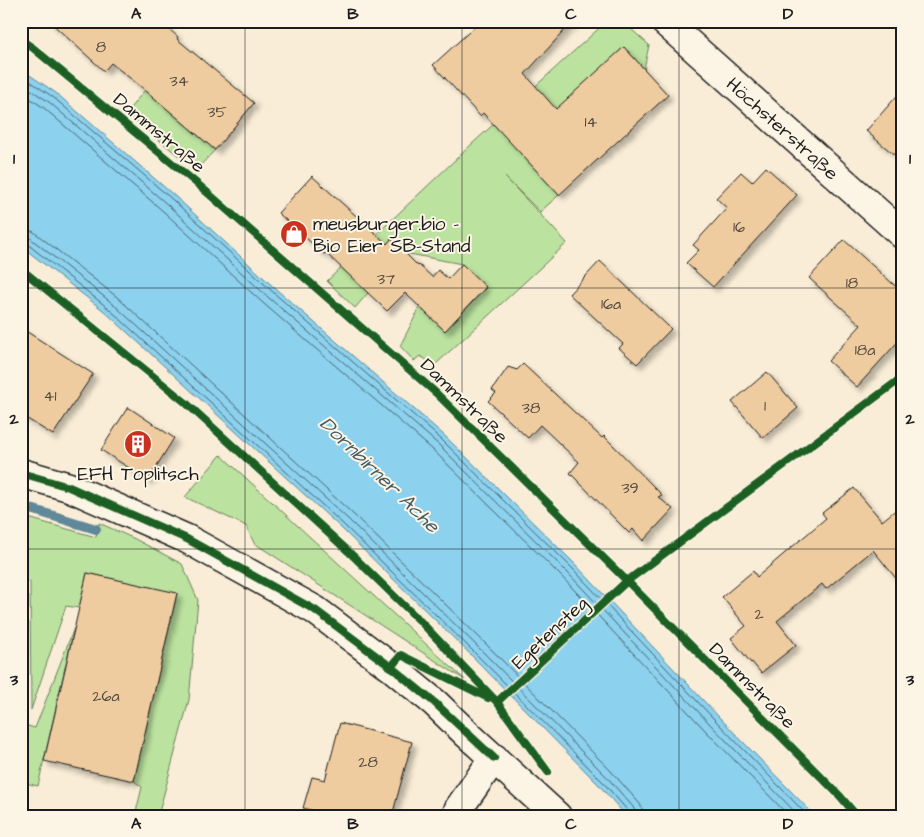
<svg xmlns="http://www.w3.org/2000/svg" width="924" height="837" font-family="'Architects Daughter',sans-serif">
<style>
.green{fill:#bbe29e;stroke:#6c7f5d}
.water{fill:#8cd1ed;stroke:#5f8999}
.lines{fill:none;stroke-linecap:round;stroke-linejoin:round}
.shore{stroke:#496470;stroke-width:1}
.stream{stroke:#5f8999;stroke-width:10}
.building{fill:#efcca0;stroke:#1c1c1c;filter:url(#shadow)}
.tertiary-casing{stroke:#1c1c1c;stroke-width:31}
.secondary-casing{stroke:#1c1c1c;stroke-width:31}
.tertiary{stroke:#fcf5e5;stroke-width:28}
.secondary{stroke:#fcf5e5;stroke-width:28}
.cycleway-casing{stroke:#fcf5e5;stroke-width:11}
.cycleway{stroke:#1b5e20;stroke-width:8}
.grid{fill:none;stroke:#1c1c1c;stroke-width:1;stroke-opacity:0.55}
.labels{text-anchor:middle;stroke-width:4;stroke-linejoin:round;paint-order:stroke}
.number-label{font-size:16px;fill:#51483d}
.street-label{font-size:19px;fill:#1c1c1c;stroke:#fcf5e5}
.poi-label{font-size:19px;fill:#1c1c1c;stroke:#fcf5e5;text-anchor:start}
.water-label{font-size:20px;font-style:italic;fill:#435b65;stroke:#fcf5e5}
.neatline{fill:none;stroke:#1c1c1c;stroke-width:2}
.grid-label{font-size:16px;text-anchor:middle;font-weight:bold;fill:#1c1c1c}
</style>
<defs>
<filter id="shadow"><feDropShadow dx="4.5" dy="4.5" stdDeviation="2.5" flood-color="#0004"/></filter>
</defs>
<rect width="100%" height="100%" fill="#f9edd7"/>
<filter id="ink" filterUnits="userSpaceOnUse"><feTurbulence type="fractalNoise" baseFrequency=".02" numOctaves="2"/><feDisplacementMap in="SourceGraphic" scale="10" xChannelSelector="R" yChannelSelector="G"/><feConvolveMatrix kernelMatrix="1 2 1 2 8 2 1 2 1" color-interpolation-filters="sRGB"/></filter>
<g filter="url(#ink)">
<path class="green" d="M607 21H622L649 45 644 69 624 47 515 147 559 195 540 212 505 177 567 243 435 365 420 356 414 361 400 346 420 307 445 331 486 288 462 264 404 253 391 240 354 278 368 293 355 308 327 281 473 143Z
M145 90 215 150 196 170 126 113Z
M221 455 465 680 254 543 246 526 185 497Z
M21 516 96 537 99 523 135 539 182 564 198 600 189 700 158 816H135L142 787 134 781 177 594 87 573 79 608 66 606 31 710 30 582 21 580Z
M74 628 38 786 21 782V724L35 728Z"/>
<path class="water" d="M21 69 56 93 177 198 277 290 445 436 575 564 718 716 815 816H626L598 784 473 657 341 528 104 311 21 246Z"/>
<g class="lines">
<path class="shore" d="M21 75 53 97 174 201 274 293 442 440 572 568 714 719 808 816
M21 83 49 102 169 206 269 298 438 444 567 572 709 723 799 816
M21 92 44 108 164 212 264 304 433 450 562 577 704 729 789 816
M21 228 27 229 34 232 117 297 354 515 486 644 611 771 640 804 642 809 643 816
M21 236 30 238 112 303 349 520 481 650 606 776 633 807 635 811 636 816
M21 242 26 243 108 308 344 525 476 654 602 781 628 811 629 816"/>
<path class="stream" d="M21 506 96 529"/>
</g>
<path class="building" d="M49 21 161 22 178 37 177 39 254 103 215 150 145 90 111 63 104 71Z
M481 21H573L525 74 556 109 624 47 668 95 559 195 483 113 480 116 433 65Z
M903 89V162L866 131Z
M766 167 797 195 713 287 686 263 699 250 693 245 727 208 716 198 741 172 752 182Z
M312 176 387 244 391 239 418 266 419 265 432 277 438 270 448 279 462 264 486 287 445 331 405 293 387 311 326 253 324 254 278 213Z
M844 240 903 293V336L857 387 828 361 861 325 809 278Z
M600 261 671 329 637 364 619 348 623 344 569 294Z
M21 328 93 374 53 435 21 415Z
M523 364 602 438 604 436 662 495 658 497 673 509 643 541 633 529 629 533 570 473 579 462 540 425 528 438 488 401 496 393 492 390 508 367 517 370Z
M767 372 798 408 763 438 732 402Z
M128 407 174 438 148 480 101 450Z
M854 488 882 521 903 504V587L873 550 826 589 822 584 777 621 796 645 761 673 752 662 751 663 731 638 746 626 722 597 753 571 757 577 826 518 822 513Z
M87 573 177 593 134 781 44 761Z
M340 723 412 742 392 816H334L303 808 312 777 325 780Z"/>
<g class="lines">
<g class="tertiary-casing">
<path id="tertiary" d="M21 473 69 487 187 539 315 610 391 667 435 703 467 734 557 816
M456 816 459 808 494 758"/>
</g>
<g class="secondary-casing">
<path id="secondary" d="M664 21 903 235"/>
</g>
<use href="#tertiary" class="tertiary"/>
<use href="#secondary" class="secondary"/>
<g class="cycleway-casing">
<path id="cycleway" d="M21 40 33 48 201 187 436 393 627 581 840 796 857 816
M21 269 185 402 348 551 421 622 497 702 548 772
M21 473 69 487 187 539 315 610 391 667 435 703 494 758
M391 667 401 655 488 698
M497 702 627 581 903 377"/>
</g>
<use href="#cycleway" class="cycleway"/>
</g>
</g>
<path class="grid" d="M245 21V816M462 21V816M679 21V816M21 288H903M21 549H903"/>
<defs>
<g id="shop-disc" transform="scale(1.4375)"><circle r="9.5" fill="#c8321e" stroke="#fcf5e5"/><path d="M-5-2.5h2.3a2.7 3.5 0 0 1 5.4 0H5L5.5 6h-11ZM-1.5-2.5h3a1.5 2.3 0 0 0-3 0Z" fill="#fff"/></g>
<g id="building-disc" transform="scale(1.4375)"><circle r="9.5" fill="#c8321e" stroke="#fcf5e5"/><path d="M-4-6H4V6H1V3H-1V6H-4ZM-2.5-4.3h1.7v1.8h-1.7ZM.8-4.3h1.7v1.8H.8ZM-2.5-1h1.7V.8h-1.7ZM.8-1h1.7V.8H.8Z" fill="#fff"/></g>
</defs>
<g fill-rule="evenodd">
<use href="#shop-disc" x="294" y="234"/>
<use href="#building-disc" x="138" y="444"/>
</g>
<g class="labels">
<g class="number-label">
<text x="101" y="52">8</text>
<text x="179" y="86">34</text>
<text x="217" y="117">35</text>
<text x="591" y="127">14</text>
<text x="739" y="232">16</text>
<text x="386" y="284">37</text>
<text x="852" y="288">18</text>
<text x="611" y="309">16a</text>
<text x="865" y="355">18a</text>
<text x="50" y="401">41</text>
<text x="765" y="411">1</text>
<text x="531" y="413">38</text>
<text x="630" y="493">39</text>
<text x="759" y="619">2</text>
<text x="106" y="701">26a</text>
<text x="368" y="767">28</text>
</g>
<g class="street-label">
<text transform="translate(783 128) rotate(42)" y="7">Höchsterstraße</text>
<text transform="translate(160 132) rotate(40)" y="7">Dammstraße</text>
<text transform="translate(465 400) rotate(44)" y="7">Dammstraße</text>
<text transform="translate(549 632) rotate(-43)" y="7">Egetensteg</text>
<text transform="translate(753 685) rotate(45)" y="7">Dammstraße</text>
</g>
<g class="poi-label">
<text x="313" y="230">meusburger.bio -<tspan x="313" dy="22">Bio Eier SB-Stand</tspan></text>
<text x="138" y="480" text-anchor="middle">EFH Toplitsch</text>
</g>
<g class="water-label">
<text transform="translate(380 474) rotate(44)" y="7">Dornbirner Ache</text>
</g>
</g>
<rect width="924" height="837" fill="none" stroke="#fcf5e5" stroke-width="55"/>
<rect x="28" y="28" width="868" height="782" class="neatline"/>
<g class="grid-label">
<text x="136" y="19">A</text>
<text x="353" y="19">B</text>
<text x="571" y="19">C</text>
<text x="788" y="19">D</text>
<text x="14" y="164">1</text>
<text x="910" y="164">1</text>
<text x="14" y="424">2</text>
<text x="910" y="424">2</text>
<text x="14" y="685">3</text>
<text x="910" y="685">3</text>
<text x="136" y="829">A</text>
<text x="353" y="829">B</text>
<text x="571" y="829">C</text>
<text x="788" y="829">D</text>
</g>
</svg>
